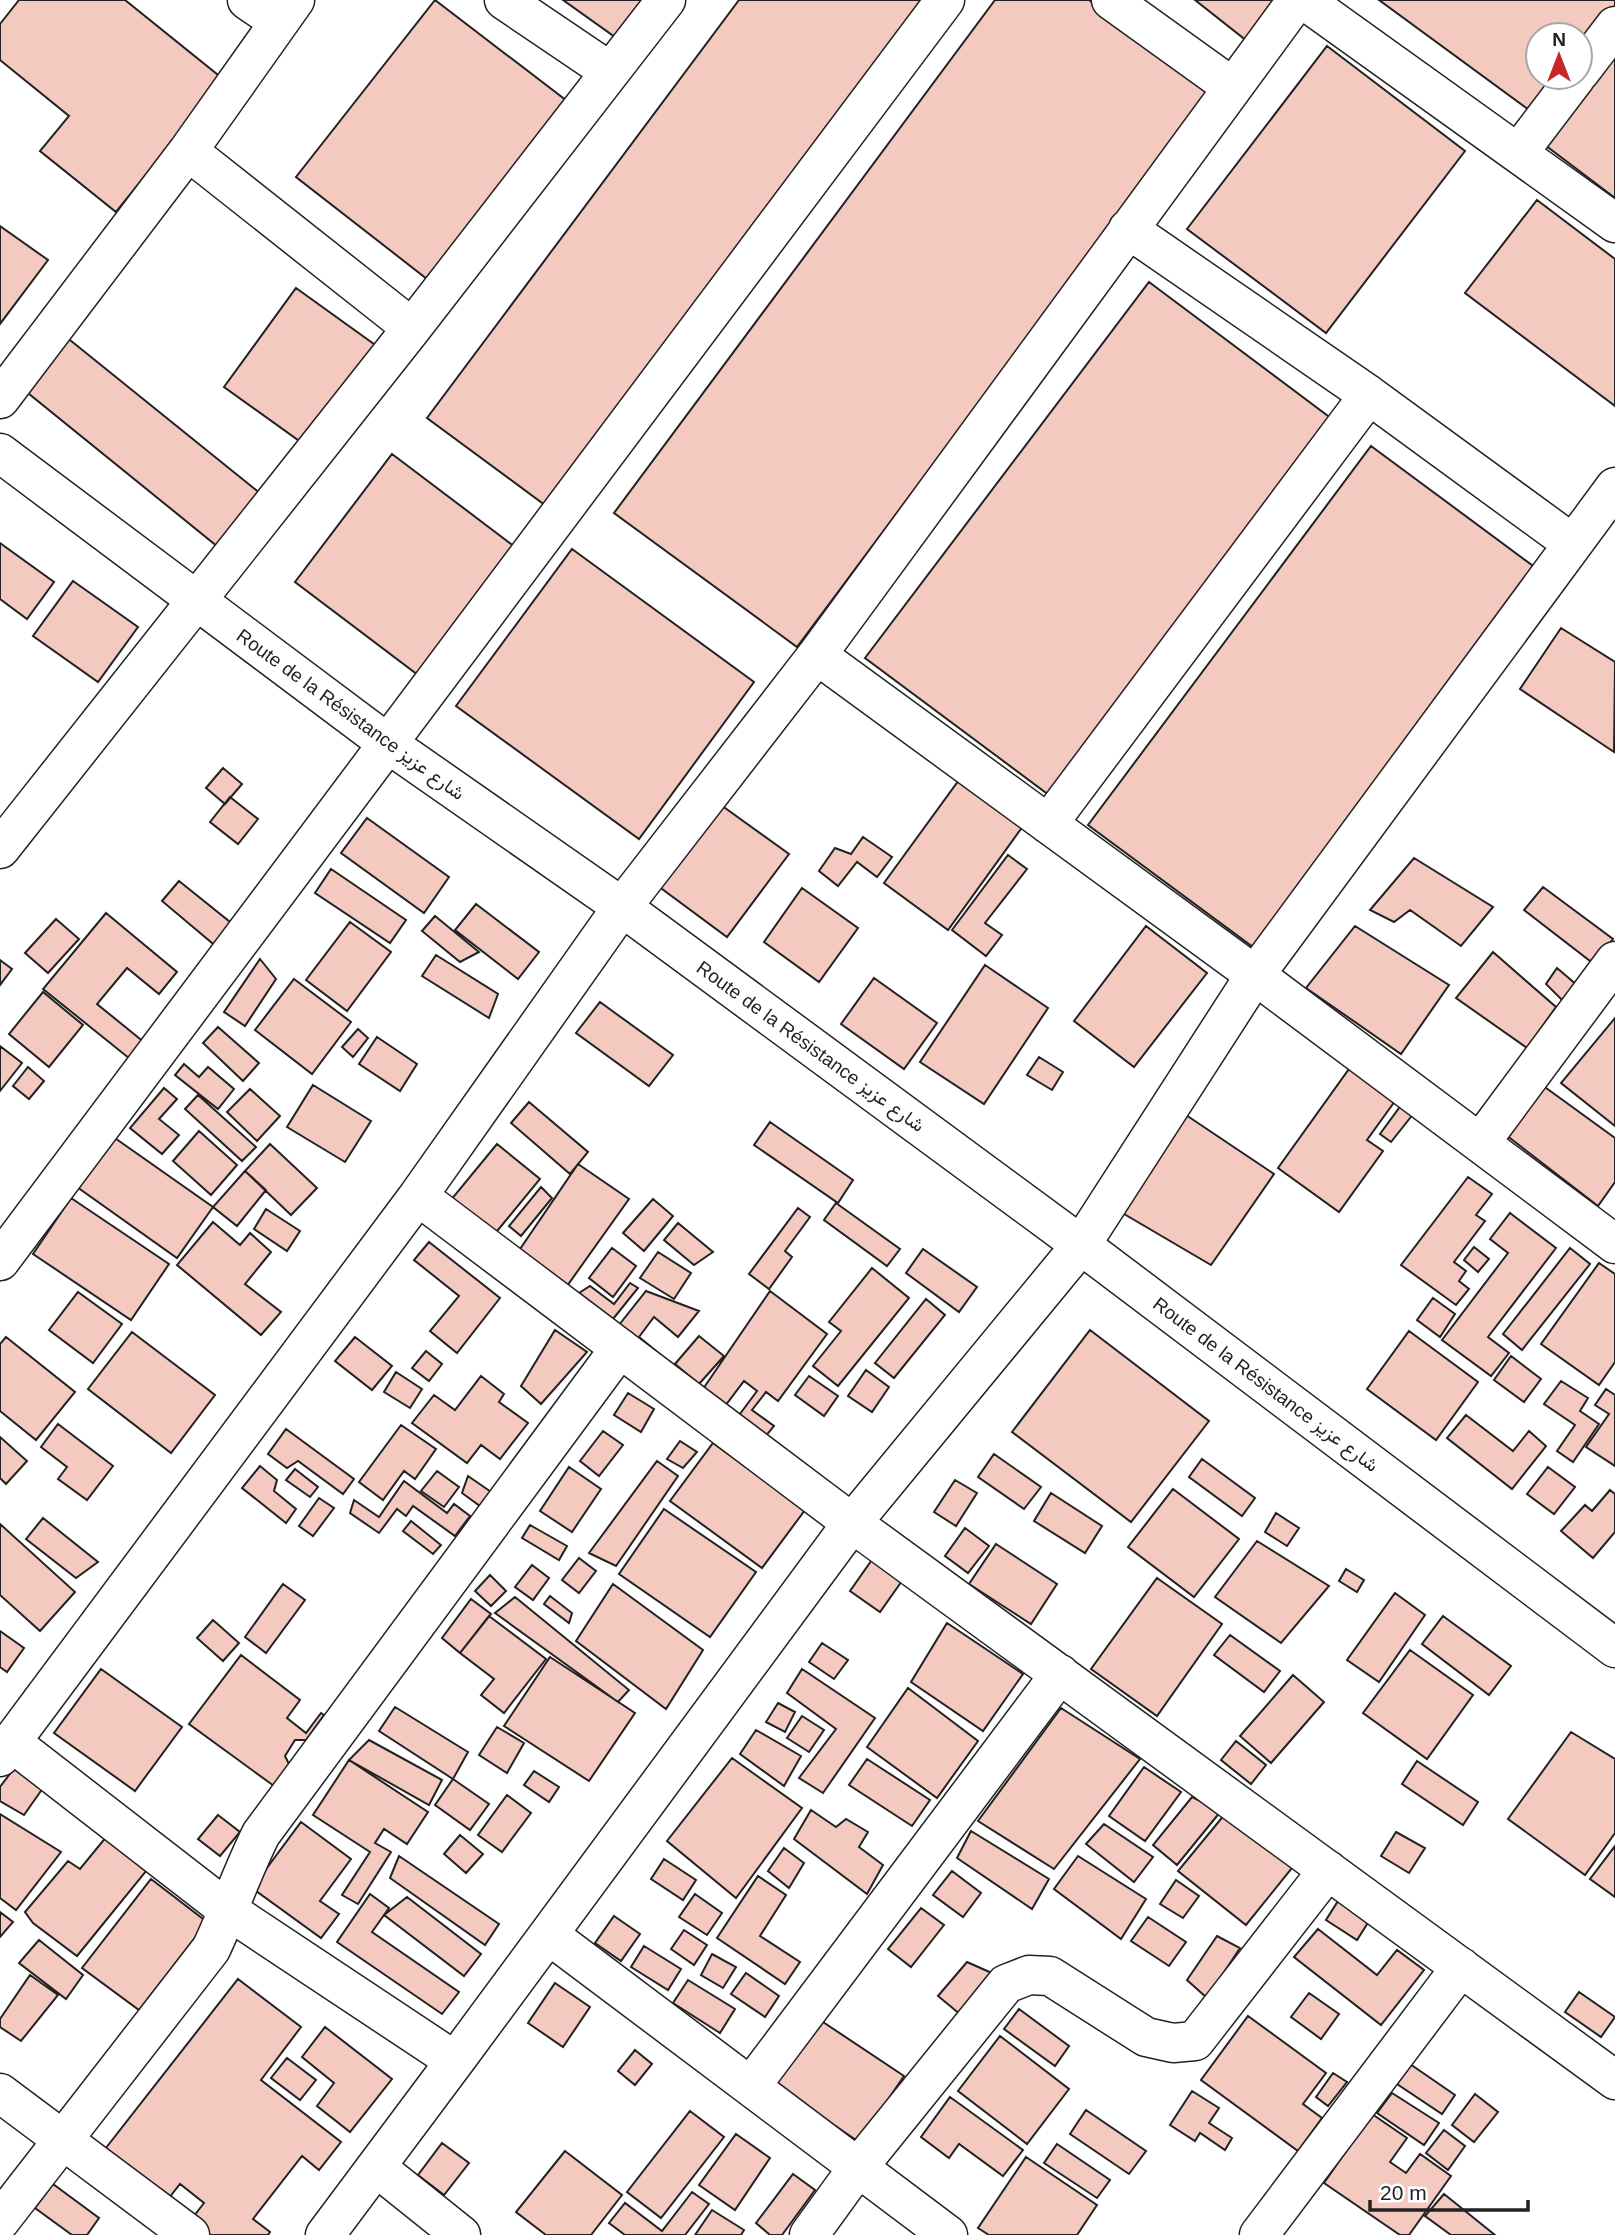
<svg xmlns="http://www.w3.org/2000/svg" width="1615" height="2235" font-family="Arial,Vazirmatn,sans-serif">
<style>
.building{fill:#f3c9c0;stroke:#222;stroke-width:2}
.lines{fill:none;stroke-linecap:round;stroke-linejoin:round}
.minor-casing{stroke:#222;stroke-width:41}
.primary-casing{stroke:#222;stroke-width:41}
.minor{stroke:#fff;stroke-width:38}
.primary{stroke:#fff;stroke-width:38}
.labels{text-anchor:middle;stroke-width:5;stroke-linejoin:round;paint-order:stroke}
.street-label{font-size:19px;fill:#222;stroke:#fff}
</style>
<rect width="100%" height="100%" fill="#fff"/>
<path class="building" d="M19 0H125L223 79 116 212 40 151 69 116 0 60V24Z
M435 0 567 101 427 279 296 177Z
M563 0H642L615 37Z
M739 0H940L557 514 427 418Z
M995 0H1089L1212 90 797 647 614 513Z
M1195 0H1280L1247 41Z
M1379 0H1615V18L1580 65V35H1538V77H1571L1540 118Z
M1327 46 1465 151 1326 333 1187 229Z
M1615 54V198L1545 145Z
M1537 200 1615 259V406L1465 293Z
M0 226 48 260 0 324Z
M1149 282 1340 425 1057 801 865 658Z
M296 288 378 347 305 445 224 387Z
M65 336 266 498 223 551 23 389Z
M1371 446 1540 571 1257 950 1088 825Z
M392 454 523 553 426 681 295 582Z
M0 543 54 582 27 619 0 599Z
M572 549 754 682 639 839 456 706Z
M73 581 138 627 98 682 33 636Z
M1561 628 1615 662 1614 752 1520 689Z
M223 768 242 784 225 804 206 788Z
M959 780 1023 826 948 930 884 883Z
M230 797 258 819 238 844 210 822Z
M714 800 789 854 727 937 654 883Z
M367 818 449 877 424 913 341 853Z
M863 837 892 857 877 877 857 862 838 886 819 871 835 848 851 854Z
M1008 855 1027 869 985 923 1002 935 986 956 952 930Z
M1414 858 1493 907 1461 946 1410 910 1394 922 1370 910Z
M331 869 406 920 390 943 315 893Z
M179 881 235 926 218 948 162 901Z
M1543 887 1613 939 1594 964 1524 910Z
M802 888 858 928 819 982 764 942Z
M476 904 539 952 518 979 455 930Z
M106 913 177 972 159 994 127 968 97 1004 150 1047 135 1063 43 989Z
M435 916 479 952 460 962 422 931Z
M56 919 79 939 48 973 25 953Z
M350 922 391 952 347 1011 306 980Z
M1146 926 1207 973 1134 1067 1074 1021Z
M1355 926 1449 985 1401 1054 1306 988Z
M1493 952 1556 1007 1527 1048 1456 998Z
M436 955 498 994 489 1018 422 976Z
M260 959 276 979 245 1026 224 1012Z
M0 960 12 969 0 985Z
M985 965 1048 1008 984 1104 920 1062Z
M1557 968 1578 986 1566 1004 1546 984Z
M874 978 937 1023 904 1069 841 1024Z
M294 979 351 1022 312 1074 255 1030Z
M43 992 83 1025 49 1067 9 1034Z
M600 1002 673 1055 649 1086 576 1033Z
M1615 1018V1126L1561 1083Z
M218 1027 259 1063 243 1081 203 1043Z
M358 1029 368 1038 353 1057 342 1047Z
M377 1037 417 1064 400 1091 359 1064Z
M0 1046 22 1063 0 1091Z
M1039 1057 1063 1072 1052 1090 1027 1075Z
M184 1064 199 1077 208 1067 234 1089 218 1109 175 1075Z
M28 1067 44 1081 29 1099 13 1086Z
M1349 1069 1395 1101 1367 1140 1383 1151 1339 1212 1278 1168Z
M313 1085 371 1121 345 1162 287 1127Z
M1542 1085 1615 1138V1182L1598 1206 1506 1135Z
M164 1088 177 1099 159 1119 179 1135 162 1154 130 1128Z
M250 1089 280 1116 257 1141 227 1112Z
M198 1095 256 1147 242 1161 185 1109Z
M529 1102 588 1152 570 1174 511 1123Z
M1402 1104 1414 1113 1391 1142 1380 1134Z
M1186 1115 1274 1174 1211 1265 1119 1211Z
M770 1122 853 1180 838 1203 754 1145Z
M199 1131 237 1165 211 1195 173 1161Z
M112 1136 213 1207 177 1258 77 1187Z
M270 1144 317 1188 291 1215 245 1171Z
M497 1144 540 1179 493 1236 450 1201Z
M578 1164 629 1199 567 1286 518 1252Z
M245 1171 266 1190 237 1226 213 1207Z
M1468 1177 1492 1194 1476 1215 1485 1221 1454 1262 1466 1271 1459 1281 1469 1289 1456 1305 1401 1265Z
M541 1187 552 1198 521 1236 509 1226Z
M71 1198 169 1264 131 1320 33 1254Z
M653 1199 673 1216 644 1251 623 1233Z
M836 1203 900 1249 887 1266 824 1220Z
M798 1208 810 1217 785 1251 792 1257 769 1289 749 1274Z
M266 1209 300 1231 287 1251 254 1229Z
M1510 1213 1556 1248 1488 1337 1509 1353 1491 1376 1442 1340 1508 1253 1490 1239Z
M213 1222 240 1245 250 1233 271 1252 245 1284 281 1312 261 1335 177 1265Z
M678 1223 713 1252 694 1265 664 1240Z
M429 1242 500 1298 457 1353 430 1331 459 1296 414 1260Z
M1474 1247 1489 1259 1478 1272 1464 1260Z
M612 1248 636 1266 613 1297 589 1278Z
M1570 1248 1590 1264 1522 1350 1503 1334Z
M923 1249 977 1287 959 1312 906 1273Z
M658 1252 691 1273 674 1299 640 1278Z
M1599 1263 1615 1274V1362L1599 1385 1541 1344Z
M872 1268 909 1298 838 1386 813 1366 841 1331 829 1322Z
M630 1283 638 1288 613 1319 579 1293 590 1286 614 1304Z
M646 1291 699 1311 678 1337 654 1317 639 1337 661 1355 659 1357 619 1325Z
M770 1291 827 1334 778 1401 766 1392 752 1410 774 1426 765 1437 737 1418 757 1391 744 1381 725 1406 703 1389Z
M78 1292 122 1324 93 1363 49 1330Z
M1433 1298 1455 1314 1440 1337 1417 1320Z
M926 1299 945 1315 894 1378 875 1363Z
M555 1330 587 1352 541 1404 521 1386Z
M1090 1330 1209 1421 1131 1522 1012 1432Z
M1409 1331 1478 1382 1436 1440 1367 1389Z
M132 1332 215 1395 171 1453 88 1389Z
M699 1336 724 1356 699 1384 675 1364Z
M6 1337 75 1392 36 1440 0 1411V1344Z
M355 1337 392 1366 372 1390 335 1361Z
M426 1351 442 1364 429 1381 412 1368Z
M1511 1356 1541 1379 1524 1402 1494 1380Z
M866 1370 889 1387 872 1412 848 1396Z
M396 1372 422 1389 410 1408 384 1392Z
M481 1376 504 1394 499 1402 528 1423 500 1459 481 1445 467 1463 412 1423 434 1395 455 1410Z
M809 1376 838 1396 824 1416 795 1395Z
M1561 1381 1588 1398 1580 1411 1599 1424 1573 1462 1557 1451 1575 1425 1544 1404Z
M1606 1389 1615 1395V1466L1586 1447 1609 1414 1595 1405Z
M628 1393 654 1409 641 1432 614 1415Z
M1466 1415 1513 1451 1529 1431 1546 1446 1512 1489 1447 1438Z
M58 1424 113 1466 87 1500 58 1479 67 1467 41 1447Z
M401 1425 436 1449 415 1479 404 1471 383 1500 359 1482Z
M286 1429 354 1479 343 1494 298 1461 287 1468 268 1454Z
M603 1431 623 1445 599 1476 580 1461Z
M0 1437 27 1461 6 1484 0 1478Z
M680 1441 697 1452 683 1468 667 1459Z
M713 1443 805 1510 762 1568 670 1501Z
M994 1454 1041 1487 1024 1509 978 1477Z
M1202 1459 1255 1498 1242 1516 1189 1477Z
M657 1461 678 1476 616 1566 589 1553Z
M260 1466 277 1480 274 1491 296 1509 286 1523 242 1488Z
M569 1467 601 1489 572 1532 540 1511Z
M1548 1467 1575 1487 1554 1514 1527 1494Z
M295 1469 318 1487 310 1497 286 1480Z
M437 1471 459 1487 444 1507 421 1491Z
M468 1476 494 1494 484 1509 462 1493Z
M955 1480 977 1493 956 1526 934 1512Z
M404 1481 447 1513 454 1504 470 1516 455 1536 413 1506 406 1516 397 1509 379 1533 350 1513 354 1500 379 1517Z
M1173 1489 1239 1539 1194 1597 1128 1547Z
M1610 1490 1615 1494V1532L1593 1558 1561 1531 1585 1505 1592 1511Z
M1051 1493 1102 1526 1085 1553 1034 1521Z
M319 1498 334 1508 313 1536 299 1526Z
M664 1509 756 1572 710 1637 619 1574Z
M1276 1513 1299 1528 1287 1546 1265 1532Z
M43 1518 98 1562 76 1578 26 1539Z
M411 1521 441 1545 433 1554 403 1531Z
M0 1524 75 1592 40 1631 0 1595Z
M530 1525 567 1546 559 1560 522 1538Z
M965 1528 989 1546 968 1573 945 1556Z
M1257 1541 1329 1586 1281 1643 1215 1597Z
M996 1544 1057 1584 1031 1624 969 1584Z
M874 1557 904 1578 880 1612 850 1591Z
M579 1558 596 1571 579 1593 562 1580Z
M532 1565 549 1578 533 1600 515 1587Z
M1346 1569 1364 1580 1357 1592 1339 1581Z
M490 1575 506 1591 491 1606 475 1591Z
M1157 1578 1222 1624 1157 1716 1091 1669Z
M283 1584 305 1600 266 1653 245 1637Z
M613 1584 703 1650 666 1709 576 1641Z
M1395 1593 1425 1615 1379 1682 1347 1660Z
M550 1596 572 1613 569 1623 544 1604Z
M515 1597 629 1690 618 1702 495 1613Z
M471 1599 491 1614 460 1653 442 1638Z
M489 1616 546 1659 504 1713 481 1695 494 1679 460 1653Z
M1443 1616 1511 1666 1489 1695 1422 1644Z
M213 1620 239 1643 223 1661 197 1638Z
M947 1623 1023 1674 983 1731 911 1682Z
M0 1631 24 1648 7 1672 0 1667Z
M1230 1635 1280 1671 1264 1692 1214 1655Z
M822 1643 848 1660 834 1679 809 1662Z
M1410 1650 1473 1695 1427 1759 1363 1713Z
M241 1655 300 1700 287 1718 306 1733 321 1713 324 1715 306 1740H295L285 1756 290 1766 274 1786 189 1724Z
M550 1657 635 1713 589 1781 504 1726Z
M101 1669 182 1727 135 1791 54 1733Z
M802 1669 875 1718 823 1793 799 1778 836 1729 787 1693Z
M1293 1675 1324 1702 1271 1763 1240 1736Z
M908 1688 978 1741 937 1798 867 1747Z
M778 1703 795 1712 785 1732 766 1722Z
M395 1707 468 1752 453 1779 379 1731Z
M1061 1708 1140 1759 1054 1869 978 1821Z
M802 1716 824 1730 809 1752 787 1738Z
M497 1727 524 1743 507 1773 479 1755Z
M756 1730 801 1756 784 1786 740 1754Z
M1571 1732 1615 1759V1833L1585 1875 1508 1819Z
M369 1740 442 1780 429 1805 349 1760Z
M1236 1741 1266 1765 1251 1784 1221 1760Z
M732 1758 802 1808 736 1898 667 1841Z
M867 1759 930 1800 912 1826 849 1785Z
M349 1760 428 1812 407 1844 384 1829 375 1843 391 1852 358 1904 342 1895 370 1852 313 1815Z
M1417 1761 1478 1802 1463 1825 1402 1784Z
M15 1767 43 1788 24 1815 0 1801V1787Z
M1144 1767 1181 1792 1145 1841 1109 1816Z
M534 1771 559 1787 549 1802 524 1785Z
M453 1779 489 1804 470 1830 435 1805Z
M507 1795 531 1813 502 1852 478 1835Z
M1192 1797 1221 1811 1177 1865 1153 1845Z
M811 1810 836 1827 846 1819 868 1832 859 1847 883 1865 867 1894 794 1839Z
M0 1814 61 1852 16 1910 0 1898Z
M1225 1814 1292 1868 1246 1925 1178 1871Z
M218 1815 240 1832 220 1856 198 1839Z
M301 1822 351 1859 320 1901 339 1914 321 1938 252 1888Z
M1104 1824 1153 1857 1134 1882 1086 1844Z
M971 1831 1049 1879 1032 1909 957 1858Z
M1396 1832 1425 1848 1409 1873 1381 1856Z
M460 1835 483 1854 466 1873 444 1854Z
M107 1836 147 1870 77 1956 33 1923 25 1912 68 1861 80 1869Z
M1615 1846V1897L1590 1879Z
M784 1848 804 1863 789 1888 768 1871Z
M399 1856 499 1924 485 1945 390 1878Z
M1078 1856 1146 1899 1121 1939 1054 1889Z
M664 1859 696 1880 683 1900 651 1879Z
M952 1871 981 1893 963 1917 933 1895Z
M758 1876 786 1895 760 1936 800 1962 785 1984 717 1938Z
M151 1879 207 1922 139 2010 82 1968Z
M1176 1880 1199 1896 1183 1918 1160 1904Z
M370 1894 389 1908 372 1932 459 1992 442 2014 337 1942Z
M695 1894 722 1913 707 1935 679 1917Z
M407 1897 481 1954 464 1976 384 1915Z
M1338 1901 1369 1921 1357 1940 1326 1920Z
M921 1908 944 1925 911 1967 888 1949Z
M0 1912 13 1922 0 1937Z
M614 1916 640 1934 621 1961 595 1943Z
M1148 1917 1186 1942 1169 1966 1131 1941Z
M1318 1929 1377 1975 1397 1950 1424 1970 1381 2025 1294 1957Z
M684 1930 707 1945 694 1965 671 1949Z
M1217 1936 1240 1948 1207 1998 1187 1980Z
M39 1940 83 1975 66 1999 19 1963Z
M644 1946 681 1969 668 1990 631 1967Z
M712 1954 736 1967 723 1988 701 1975Z
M967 1962 994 1974 961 2015 938 1996Z
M746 1973 779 1996 765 2017 731 1994Z
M30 1975 58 1995 21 2041 0 2027V2019Z
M238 1979 301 2027 261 2080 341 2142 319 2170 302 2156 253 2219 270 2232 268 2235H208L190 2221 204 2203 180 2184 165 2203 102 2153Z
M688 1980 735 2009 720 2033 673 2003Z
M555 1983 590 2007 563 2047 528 2023Z
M1579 1992 1615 2017 1601 2037 1565 2012Z
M1309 1993 1339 2014 1321 2039 1291 2017Z
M1019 2009 1069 2046 1055 2066 1004 2029Z
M1248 2016 1326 2073 1303 2104 1322 2118 1298 2151 1201 2080Z
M820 2020 904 2076 859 2142 775 2085Z
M325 2027 392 2079 350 2132 317 2106 334 2083 302 2057Z
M1000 2036 1069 2089 1027 2144 958 2091Z
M635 2050 652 2064 635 2085 618 2071Z
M287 2058 316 2080 300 2100 271 2078Z
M1410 2064 1455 2095 1442 2114 1397 2084Z
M1333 2073 1347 2082 1328 2106 1316 2097Z
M1192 2091 1219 2108 1209 2123 1232 2138 1225 2150 1200 2133 1195 2141 1170 2125Z
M1392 2093 1439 2123 1424 2145 1377 2113Z
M1475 2094 1498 2112 1474 2142 1452 2125Z
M950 2097 1023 2150 1003 2176 959 2144 949 2158 921 2137Z
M1086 2110 1146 2151 1129 2174 1070 2134Z
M690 2111 724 2137 661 2218 627 2192Z
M1372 2114 1407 2138 1390 2162 1406 2173 1420 2154 1451 2176 1409 2235H1400L1324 2183Z
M1444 2130 1465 2146 1448 2170 1426 2153Z
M736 2134 770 2158 735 2210 699 2185Z
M442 2143 469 2163 444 2195 418 2175Z
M1057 2144 1110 2180 1097 2198 1044 2163Z
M565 2151 622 2195 591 2235H546L516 2212Z
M1026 2157 1097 2205 1077 2235H989L978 2228Z
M793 2174 815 2190 782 2235H770L756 2223Z
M53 2184 99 2218 87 2235H72L35 2208Z
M692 2192 709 2204 685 2235H625L609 2223 625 2203 662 2231Z
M1444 2194 1495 2235H1451L1425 2216Z
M712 2210 744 2230 741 2235H695Z"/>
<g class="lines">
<g class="minor-casing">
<path id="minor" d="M247 0 279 22
M504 0 609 71
M1111 0 1232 87
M1304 0 1615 223
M1580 72 1615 26
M188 151 412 328
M1519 152 1576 77
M1128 229 1369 395 1573 544
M0 399 188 151 295 0
M817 655 1255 975 1615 1244
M1048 824 1369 395
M0 849 412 328 666 0
M1480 1143 1615 961
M418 1196 852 1523 1615 2080
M0 1261 945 0
M11 1742 229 1911 455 2061
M0 1757 418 1196 622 907 817 655 1297 0
M549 1935 948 2235
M751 2086 1060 1674
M0 2093 190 2235
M376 2167 461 2235
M0 2221 211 1949C229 1911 242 1872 261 1834L620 1348
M325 2235 455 2061 852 1523 1081 1245 1255 975 1615 487
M809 2235 859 2166 1006 1984 1029 1975 1050 1976 1146 2037 1173 2043 1195 2041 1328 1870
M1259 2235 1461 1967"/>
</g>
<g class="primary-casing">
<path id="primary" d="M0 453 387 743 622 907 1081 1245 1615 1648"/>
</g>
<use href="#minor" class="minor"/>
<use href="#primary" class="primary"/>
</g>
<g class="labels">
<g class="street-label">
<text transform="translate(351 714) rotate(36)" y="7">Route de la Résistance شارع عزيز</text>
<text transform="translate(811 1046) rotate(36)" y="7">Route de la Résistance شارع عزيز</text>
<text transform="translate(1266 1384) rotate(37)" y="7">Route de la Résistance شارع عزيز</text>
</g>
</g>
<g transform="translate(1559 56)"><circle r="33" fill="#ffffff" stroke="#a7a7a7" stroke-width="2"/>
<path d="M0-5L12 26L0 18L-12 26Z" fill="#c62828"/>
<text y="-10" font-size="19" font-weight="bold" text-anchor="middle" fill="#222222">N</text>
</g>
<path d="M1370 2200v10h158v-10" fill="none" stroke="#222222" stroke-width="3.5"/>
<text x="1380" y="2200" font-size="21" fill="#222222" stroke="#ffffff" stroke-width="5" paint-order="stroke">20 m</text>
</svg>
